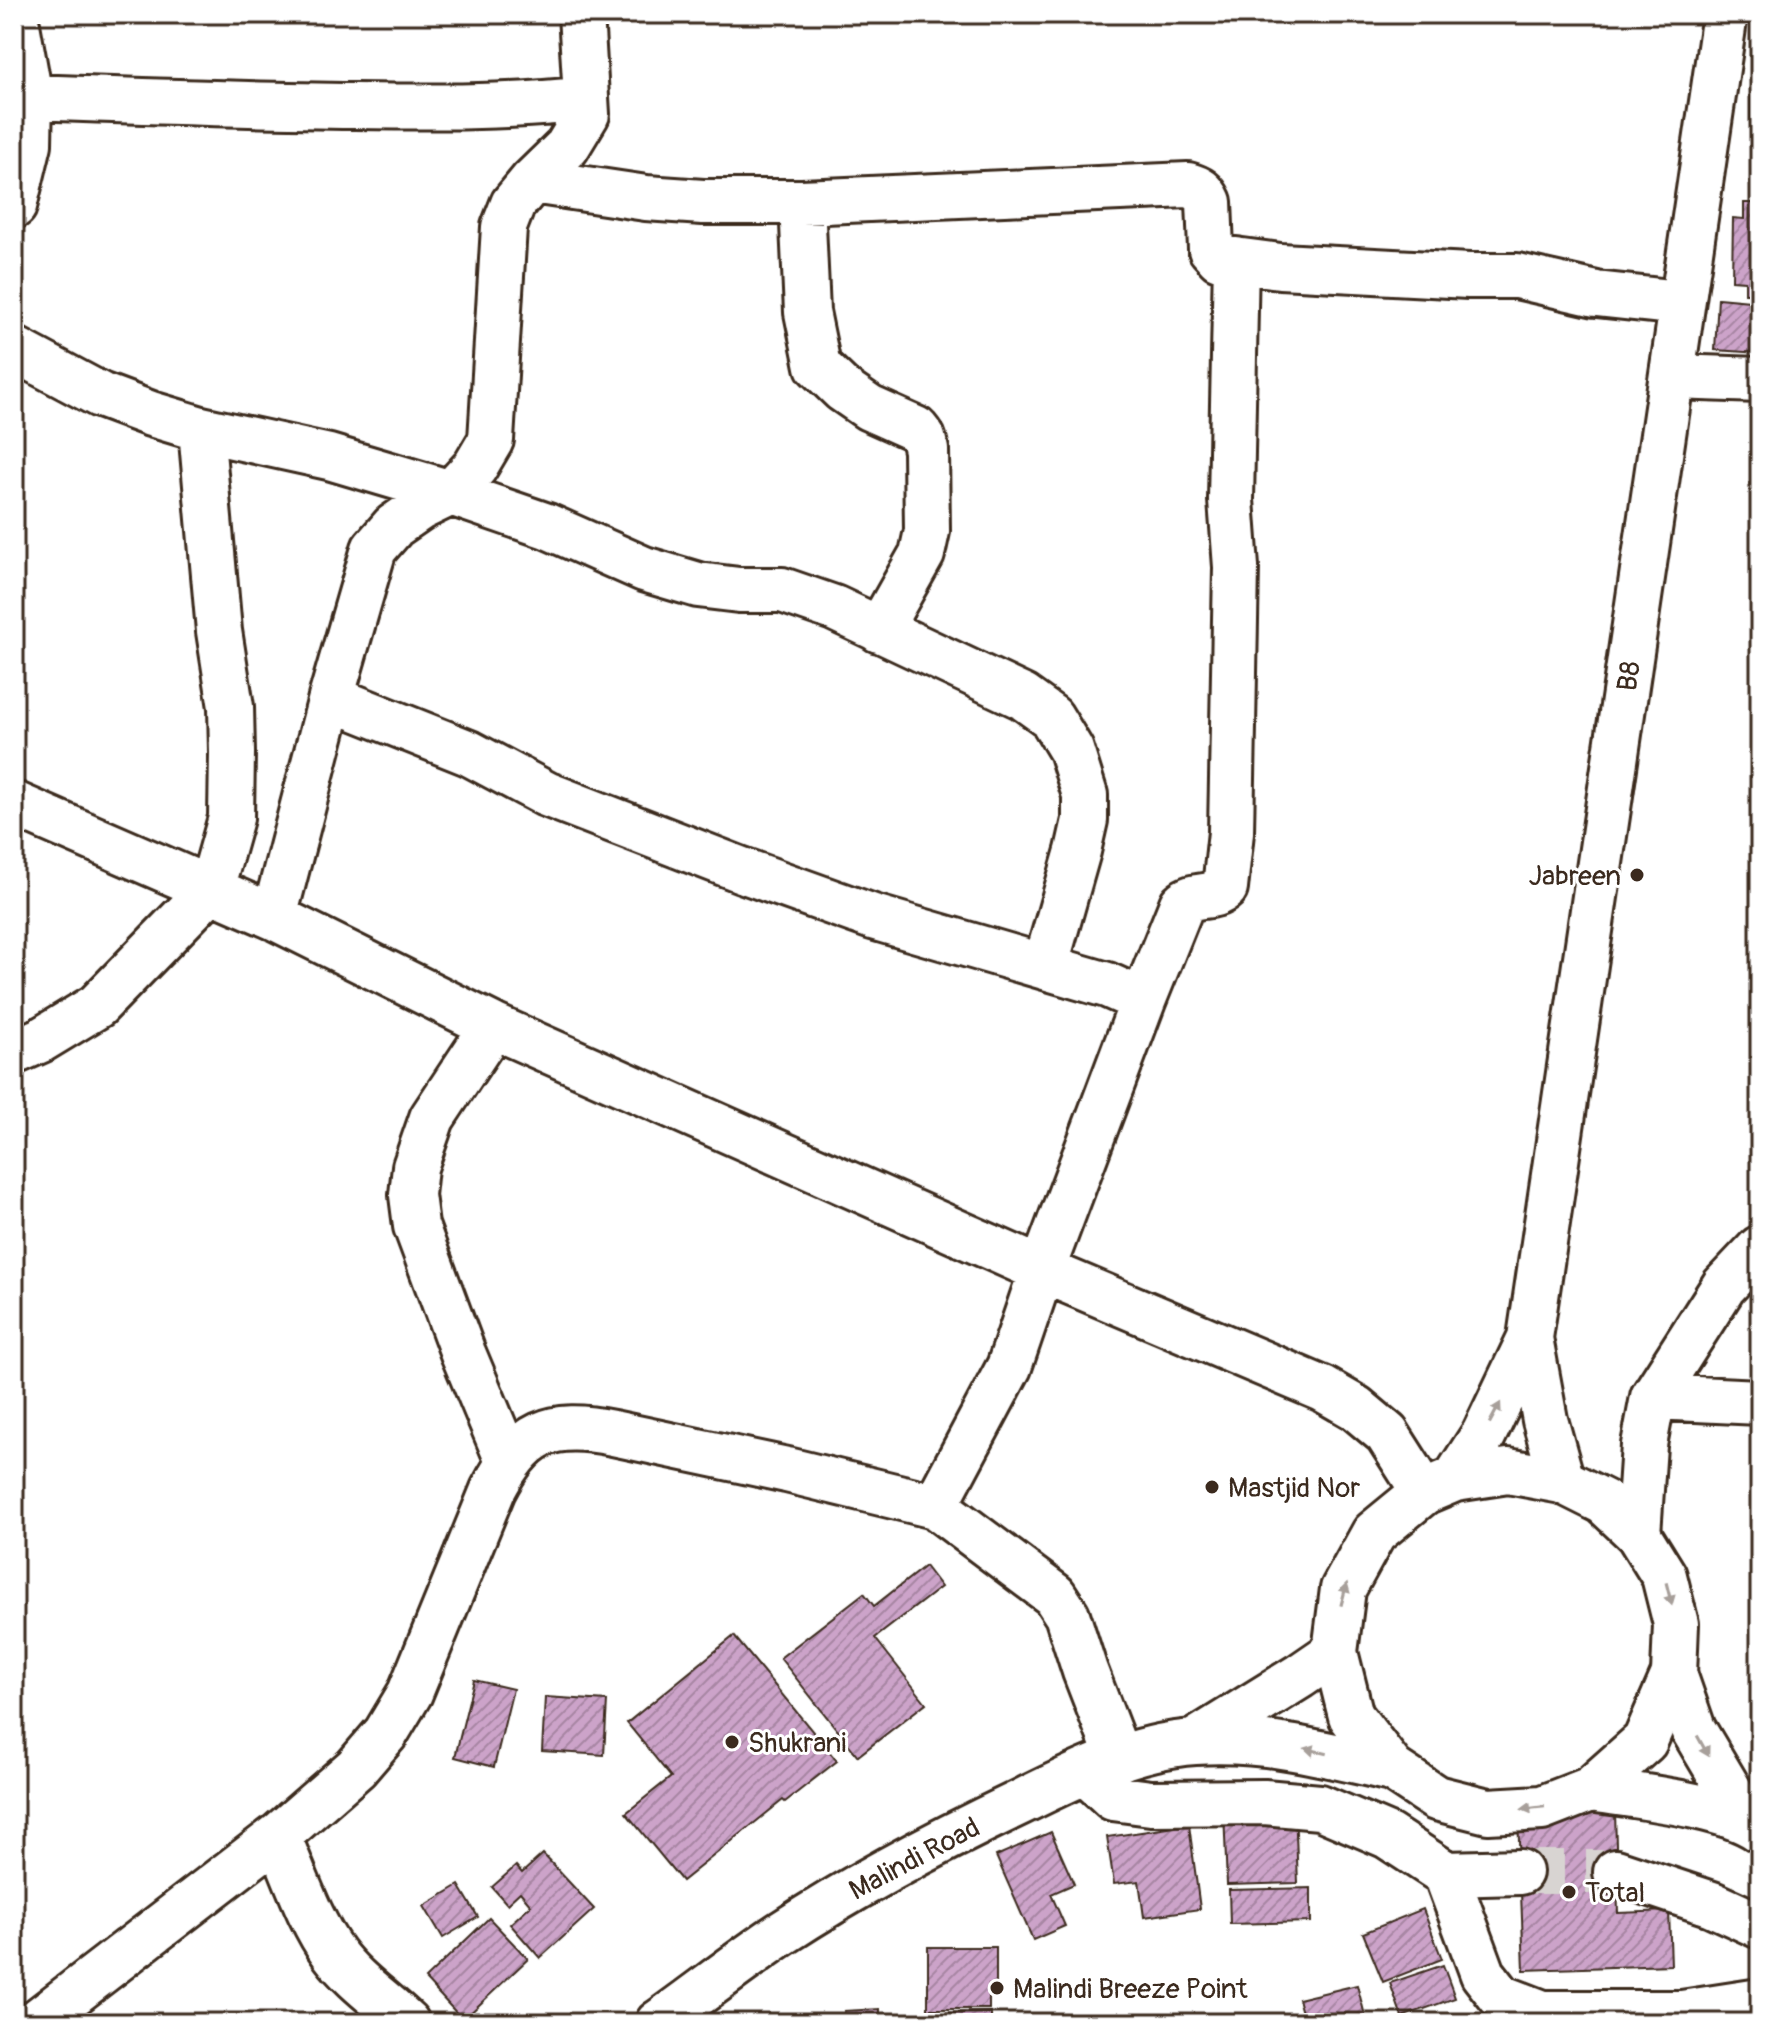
<svg xmlns="http://www.w3.org/2000/svg" width="1774" height="2037" font-family="Pangolin,sans-serif">
<style>
.building{fill:url(#building-hatch);stroke:#3b2a1e;stroke-width:2}
.lines{fill:none;stroke-linecap:round;stroke-linejoin:round}
.minor-tunnel{stroke:#d8d4d2;stroke-width:44;stroke-dasharray:44 22;stroke-linecap:butt}
.minor-casing{stroke:#3b2a1e;stroke-width:50}
.highway-casing{stroke:#3b2a1e;stroke-width:50}
.minor{stroke:#fff;stroke-width:44}
.highway{stroke:#fff;stroke-width:44}
.oneway{fill:#a79f9a}
.poi-dot{fill:#3b2a1e;stroke:#fff;stroke-width:3}
.labels{text-anchor:middle;stroke-width:6;stroke-linejoin:round;paint-order:stroke}
.street-label{font-size:28px;fill:#3b2a1e;stroke:#fff}
.poi-label{font-size:28px;fill:#3b2a1e;stroke:#fff;text-anchor:start}
</style>
<defs>
<pattern id="building-hatch" width="6" height="6" patternUnits="userSpaceOnUse" patternTransform="scale(2)"><rect width="6" height="6" fill="#cca3c9"/><path d="M-1 1l2-2M0 6l6-6M5 7l2-2" fill="none" stroke="#a785a3"/></pattern>
</defs>
<rect width="100%" height="100%" fill="#fff"/>
<filter id="ink" filterUnits="userSpaceOnUse"><feTurbulence type="fractalNoise" baseFrequency=".0125" numOctaves="2"/><feDisplacementMap in="SourceGraphic" scale="16" xChannelSelector="R" yChannelSelector="G"/><feConvolveMatrix kernelMatrix="1 2 1 2 8 2 1 2 1" color-interpolation-filters="sRGB"/></filter>
<g filter="url(#ink)">
<path class="building" d="M1751 83H1760V155H1751Z
M1744 203H1760V293H1745V281L1732 280 1733 218 1744 219Z
M1718 298 1760 302V353L1715 350Z
M925 1566 941 1587 875 1638 926 1703 858 1756 780 1658 864 1593 874 1606Z
M734 1636 837 1761 785 1802 783 1800 682 1881 626 1813 671 1777 627 1723Z
M474 1680 513 1689 494 1767 455 1757Z
M545 1697 607 1701 604 1755 542 1751Z
M1295 1809 1298 1883 1227 1885 1224 1812Z
M1615 1812 1618 1913 1669 1911 1671 1965 1524 1970 1518 1816Z
M1189 1825 1200 1909 1144 1917 1139 1881 1114 1884 1107 1837Z
M1051 1832 1074 1884 1051 1894 1065 1926 1033 1940 996 1856Z
M543 1854 594 1909 540 1958 510 1924 531 1905 520 1892 507 1904 492 1887 516 1866 522 1873Z
M459 1885 478 1917 443 1938 424 1906Z
M1311 1888V1922L1230 1924 1229 1890Z
M1423 1909 1442 1959 1383 1982 1363 1933Z
M489 1918 528 1959 463 2020 425 1979Z
M928 1947H996V1985H989V2009H928Z
M1443 1965 1455 1998 1402 2017 1390 1983Z
M1357 1985 1367 2023H1305L1298 1999Z
M880 2009V2023H845L844 2011Z
M991 2012V2023H930V2013Z
M834 2019 835 2023H752V2021Z"/>
<g class="lines">
<path class="minor-tunnel" d="M1520 1872H1616"/>
<g class="minor-casing">
<path id="minor" d="M30 97C138 101 246 105 354 106 432 107 509 108 586 99
M532 181 646 198 703 202H802L1188 185C1199 188 1204 191 1209 202L1211 249 1219 258 1280 266 1469 276H1517L1596 294 1680 303
M802 202 807 312 818 366 843 390 869 408 916 429 923 438 926 450 927 531 922 554 879 630
M14 206 29 144 30 97 15 14
M14 349 100 395 151 414 201 429 329 457 451 493 547 526 644 569 698 585 739 590H782L834 608 1023 697 1051 717 1071 750 1085 795V820L1078 851 1045 967
M1673 377 1760 380
M331 698 469 753 546 794 742 870 873 917 1107 985 1143 1001 1042 1270 1009 1367 935 1506
M14 804 274 917 493 1026 1042 1270 1323 1389 1356 1408 1387 1434 1424 1492
M274 917 331 698 374 549 394 526 420 508 451 493 475 467 491 440 504 227 513 204 532 181 567 147 587 114 581 14
M1143 1001 1182 904C1194 892 1213 900 1225 888L1231 832 1236 567 1231 500 1236 260
M493 1026 432 1118 415 1167 412 1195 416 1226 463 1353 508 1461
M14 1052 41 1040 97 1006 211 889 231 818 232 753 231 707 219 631 201 429
M1653 1397 1760 1402
M1638 1534 1644 1445 1653 1397 1724 1286 1760 1248
M1674 1674 1693 1729 1747 1820
M1085 1772 1113 1798 1151 1803 1264 1802 1320 1807 1388 1836 1446 1874 1520 1872
M1591 1789C1636 1796 1725 1805 1760 1830
M278 1836C295 1875 309 1920 334 1954 354 1981 383 2000 407 2023
M1616 1872 1712 1904 1760 1926
M1446 1874 1483 1974 1501 1997 1543 2013H1682L1760 2001
M35 2023 278 1836 356 1768 386 1733 410 1693 493 1490C523 1432 549 1420 613 1433L787 1470 935 1506 1054 1595 1067 1615 1085 1671 1119 1759"/>
</g>
<g class="highway-casing">
<path id="highway" d="M1530 1338 1545 1420 1562 1481 1604 1502 1638 1534 1664 1576 1676 1624 1674 1674 1645 1741 1591 1789 1542 1808 1488 1811 1436 1798 1392 1769 1351 1716 1335 1652 1343 1589 1374 1533 1424 1492 1455 1479 1508 1471 1562 1481
M1455 1479 1484 1434 1530 1338 1725 14
M1194 1742 1300 1676 1335 1652
M658 2023C699 1994 739 1962 781 1934 857 1884 937 1842 1019 1803 1073 1776 1133 1746 1195 1742 1262 1737 1327 1754 1392 1769"/>
</g>
<use href="#minor" class="minor"/>
<use href="#highway" class="highway"/>
</g>
<defs><path id="oneway-solid" d="M-6-.8H1V-3.2L6.5 0L1 3.2V.8H-6Z" transform="scale(2)"/></defs>
<g class="oneway">
<use href="#oneway-solid" transform="translate(1495 1413) rotate(-62)"/>
<use href="#oneway-solid" transform="translate(1344 1594) rotate(-75)"/>
<use href="#oneway-solid" transform="translate(1669 1594) rotate(76)"/>
<use href="#oneway-solid" transform="translate(1703 1746) rotate(61)"/>
<use href="#oneway-solid" transform="translate(1316 1751) rotate(-167)"/>
<use href="#oneway-solid" transform="translate(1533 1808) rotate(173)"/>
</g>
</g>
<g class="poi-dot">
<circle cx="1637" cy="875" r="8"/>
<circle cx="1212" cy="1487" r="8"/>
<circle cx="732" cy="1742" r="8"/>
<circle cx="1569" cy="1892" r="8"/>
<circle cx="997" cy="1988" r="8"/>
</g>
<g class="labels">
<g class="street-label">
<text transform="translate(1628 676) rotate(-82)" y="10">B8</text>
<text transform="translate(914 1858) rotate(-28)" y="10">Malindi Road</text>
</g>
<g class="poi-label">
<text x="1621" y="885" text-anchor="end">Jabreen</text>
<text x="1228" y="1497">Mastjid Nor</text>
<text x="748" y="1752">Shukrani</text>
<text x="1585" y="1902">Total</text>
<text x="1013" y="1998">Malindi Breeze Point</text>
</g>
</g>
<rect width="1774" height="2037" fill="none" stroke="#fff" stroke-width="48"/>
<rect x="24" y="24" width="1726" height="1989" fill="none" stroke="#3b2a1e" stroke-width="3" filter="url(#ink)"/>
</svg>
